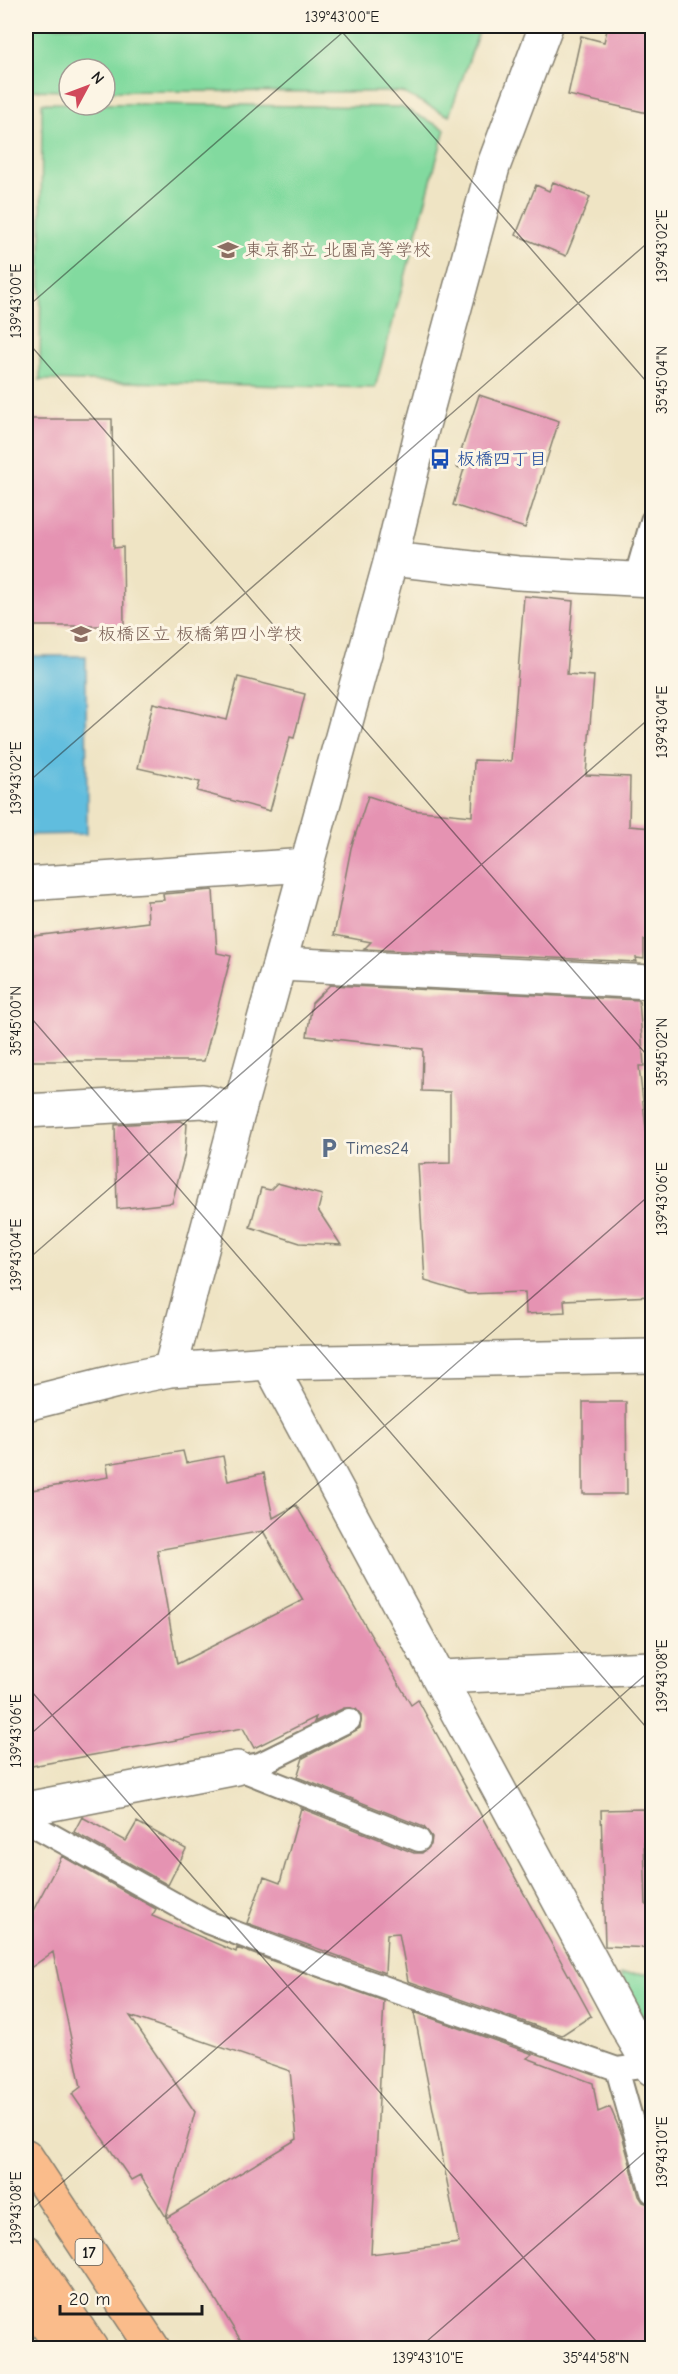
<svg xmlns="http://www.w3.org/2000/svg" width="678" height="2374" font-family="'Comic Neue','Klee One',sans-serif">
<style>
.green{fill:#82da9f;stroke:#4f7b5e;stroke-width:1.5}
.water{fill:#60bdde;stroke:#3e6c7d;stroke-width:1.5}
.building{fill:#e593b2;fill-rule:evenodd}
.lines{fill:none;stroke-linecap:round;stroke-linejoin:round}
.service-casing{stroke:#868070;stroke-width:26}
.minor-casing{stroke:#868070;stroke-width:36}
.tertiary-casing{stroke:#868070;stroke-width:36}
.trunk-casing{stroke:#868070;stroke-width:36}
.motorway-casing{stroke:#868070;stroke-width:36}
.service{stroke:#fff;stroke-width:22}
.minor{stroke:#fff;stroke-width:33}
.tertiary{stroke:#fff;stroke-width:33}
.trunk{stroke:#fabc8b;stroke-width:33}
.motorway{stroke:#fabc8b;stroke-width:33}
.ticks{fill:none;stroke:#1c1c1c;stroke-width:1.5;stroke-opacity:0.45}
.labels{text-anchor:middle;stroke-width:6;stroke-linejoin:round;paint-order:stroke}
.shield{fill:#fcf5e5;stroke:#5f5d58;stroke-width:1.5}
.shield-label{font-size:16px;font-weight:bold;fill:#1c1c1c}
.education-label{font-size:18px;fill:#785e54;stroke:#fcf5e5;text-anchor:start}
.transit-label{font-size:18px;fill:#164399;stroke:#fcf5e5;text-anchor:start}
.service-label{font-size:18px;fill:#4e5e75;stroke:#fcf5e5;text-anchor:start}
.neatline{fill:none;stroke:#1c1c1c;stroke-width:2}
.ticks-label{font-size:15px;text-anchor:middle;fill:#1c1c1c}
</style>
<rect width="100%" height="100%" fill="#fcf5e5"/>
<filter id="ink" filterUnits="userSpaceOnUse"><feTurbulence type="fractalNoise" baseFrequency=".0167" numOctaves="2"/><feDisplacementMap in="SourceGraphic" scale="12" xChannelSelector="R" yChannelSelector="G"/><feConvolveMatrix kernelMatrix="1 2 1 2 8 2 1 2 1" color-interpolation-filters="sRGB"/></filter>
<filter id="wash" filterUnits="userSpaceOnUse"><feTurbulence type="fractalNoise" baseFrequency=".008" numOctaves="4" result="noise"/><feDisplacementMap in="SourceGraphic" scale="24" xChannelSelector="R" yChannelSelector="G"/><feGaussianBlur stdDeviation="1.35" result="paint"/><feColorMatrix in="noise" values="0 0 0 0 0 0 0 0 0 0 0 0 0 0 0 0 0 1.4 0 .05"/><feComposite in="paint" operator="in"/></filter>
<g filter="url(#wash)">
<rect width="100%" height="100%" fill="#efe4c4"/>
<path class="green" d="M26 26H481L449 116 401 92 105 91V69H69V91L26 90Z
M42 103 401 107 445 129 375 388 40 380Z
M620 1974H652V2035L649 2031Z"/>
<path class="water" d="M26 656H86L87 834 26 835Z"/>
<g id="blocks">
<path class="building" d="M608 26H652V114L568 95 581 36 604 42Z
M553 182 590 197 566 256 516 235 536 185 549 191Z
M479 395 559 421 525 528 453 505 464 469 456 467Z
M26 419H112L114 548 123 547 124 626H26Z
M524 596 573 601 567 674 594 676 586 775 630 777 629 826 652 828V940H644V959L636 958 637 962 364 949 371 942 334 935 351 848 368 796 411 810 472 816 474 760 511 761Z
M238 677 305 694 294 738 290 737 270 811 197 791 200 782 138 768 153 703 227 720Z
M213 890 217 953 231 956 204 1061H26V937L148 922 147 901 164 900 163 894Z
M330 985 639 1000 644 1066H639L652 1182V1296L564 1300 565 1312 526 1314 525 1292 468 1294 425 1281 418 1164 450 1163V1092L422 1091 423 1049 307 1036 312 1003Z
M180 1121 187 1124 185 1153 172 1203 117 1209 115 1125Z
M277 1183 322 1195 318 1210 341 1245 300 1243 250 1227 261 1188 270 1190Z
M583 1402H626L627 1494H583Z
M183 1451 186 1463 223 1456 228 1481 264 1473 273 1518 296 1505 411 1705 418 1700 591 2016 562 2035 408 1981 399 1933 387 1934 385 1973 247 1923 264 1877 280 1883 301 1808 414 1853H422L431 1845 432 1837 424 1827 297 1777 303 1758 360 1728 361 1715 356 1709 344 1708 314 1722 316 1717 254 1748 243 1728 26 1767V1491L109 1477 107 1464ZM263 1531 303 1600 177 1664 157 1550Z
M643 1809 646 1905 652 1906V1948L605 1946 601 1810Z
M82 1817 126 1841 137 1822 186 1849 168 1885 74 1832Z
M62 1856 156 1909 152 1916 236 1952 237 1948 384 2001 371 2254 459 2243 414 2012 533 2054 527 2058 593 2083 598 2112 610 2107 622 2135 639 2196 643 2202 652 2205V2349H246L166 2218 297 2139 290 2071 130 2016 195 2112 166 2217 140 2175 131 2180 72 2094 81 2087 53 1952 26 1971V1924Z"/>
</g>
</g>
<g filter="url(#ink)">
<use href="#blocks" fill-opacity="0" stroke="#868070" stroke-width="1.5"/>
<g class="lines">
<g class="service-casing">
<path id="service" d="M635 580 652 521
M237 1768 419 1840
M237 1768 260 1764 349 1720
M26 1821 207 1922 312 1962 617 2069 649 2065
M617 2069 652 2192"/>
</g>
<g class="minor-casing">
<path id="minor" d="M391 559 518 573 652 580
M26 884 307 865
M280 964 652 982
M26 1111 203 1101 239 1110
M269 1363 627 2027 652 2069
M439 1677 652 1668
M26 1809 237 1768"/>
</g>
<g class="tertiary-casing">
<path id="tertiary" d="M170 1370 239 1110 391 559 422 429 493 167 546 26
M26 1404 117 1381 170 1370 269 1363 652 1356"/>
</g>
<g class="trunk-casing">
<path id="trunk" d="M26 2156 153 2348"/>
</g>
<g class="motorway-casing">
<path id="motorway" d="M26 2252 91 2348
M26 2295 63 2348"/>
</g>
<use href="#service" class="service"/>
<use href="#minor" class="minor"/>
<use href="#tertiary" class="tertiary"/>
<use href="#trunk" class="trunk"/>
<use href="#motorway" class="motorway"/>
</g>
</g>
<path class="ticks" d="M337 26 652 388M26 308 350 26M26 340 652 1061M26 784 652 239M26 1012 652 1734M26 1261 652 716M26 1685 602 2348M26 1738 652 1193M26 2214 652 1669M419 2348 652 2146"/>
<defs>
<g id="school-bare" transform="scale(1.62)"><path d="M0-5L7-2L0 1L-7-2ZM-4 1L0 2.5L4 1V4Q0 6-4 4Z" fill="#8d6e63" stroke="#fcf5e5" stroke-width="2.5" paint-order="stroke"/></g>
<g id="bus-bare" transform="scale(1.62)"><path d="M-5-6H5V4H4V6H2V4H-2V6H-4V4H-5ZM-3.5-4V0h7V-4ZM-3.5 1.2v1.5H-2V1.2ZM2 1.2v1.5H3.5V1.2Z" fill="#1a4fb4" stroke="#fcf5e5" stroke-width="2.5" paint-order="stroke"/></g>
<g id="parking-bare" transform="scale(1.62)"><path d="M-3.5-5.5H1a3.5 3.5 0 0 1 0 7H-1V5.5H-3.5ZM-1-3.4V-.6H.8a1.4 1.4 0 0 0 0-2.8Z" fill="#5c6f8a" stroke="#fcf5e5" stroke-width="2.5" paint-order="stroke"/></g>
</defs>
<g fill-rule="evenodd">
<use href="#school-bare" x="228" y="250"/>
<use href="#bus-bare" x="440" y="459"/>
<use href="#school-bare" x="81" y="634"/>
<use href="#parking-bare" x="329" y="1148"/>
</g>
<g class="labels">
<rect class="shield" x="75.5" y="2239" width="27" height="26" rx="4.5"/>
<g class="shield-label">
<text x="89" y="2258">17</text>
</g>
<g class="education-label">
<text x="245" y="256">東京都立 北園高等学校</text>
<text x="98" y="640">板橋区立 板橋第四小学校</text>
</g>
<g class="transit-label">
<text x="457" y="465">板橋四丁目</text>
</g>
<g class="service-label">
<text x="346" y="1154">Times24</text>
</g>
</g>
<rect width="678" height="2374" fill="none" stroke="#fcf5e5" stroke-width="66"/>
<g transform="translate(87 87) rotate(49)"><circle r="28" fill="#fcf5e5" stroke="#a29e95" stroke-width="1.5"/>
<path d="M0-4.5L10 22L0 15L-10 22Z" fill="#d1495b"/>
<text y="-9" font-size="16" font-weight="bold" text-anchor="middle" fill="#1c1c1c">N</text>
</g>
<path d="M60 2305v9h142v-9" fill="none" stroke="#1c1c1c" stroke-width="3"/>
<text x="69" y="2305" font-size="18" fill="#1c1c1c" stroke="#fcf5e5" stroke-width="4.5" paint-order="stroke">20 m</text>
<rect x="33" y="33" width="612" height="2308" class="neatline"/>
<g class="ticks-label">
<text x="342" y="22">139°43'00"E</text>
<text transform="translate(662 246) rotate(-90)" y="5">139°43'02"E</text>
<text transform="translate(16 301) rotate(-90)" y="5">139°43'00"E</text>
<text transform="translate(662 380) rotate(-90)" y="5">35°45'04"N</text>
<text transform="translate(662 722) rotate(-90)" y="5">139°43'04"E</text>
<text transform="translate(16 778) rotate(-90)" y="5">139°43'02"E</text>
<text transform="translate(16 1021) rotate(-90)" y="5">35°45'00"N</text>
<text transform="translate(662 1052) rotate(-90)" y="5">35°45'02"N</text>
<text transform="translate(662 1199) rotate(-90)" y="5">139°43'06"E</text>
<text transform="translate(16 1255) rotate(-90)" y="5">139°43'04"E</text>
<text transform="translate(662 1676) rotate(-90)" y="5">139°43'08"E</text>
<text transform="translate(16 1731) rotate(-90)" y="5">139°43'06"E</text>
<text transform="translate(662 2152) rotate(-90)" y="5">139°43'10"E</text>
<text transform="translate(16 2208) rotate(-90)" y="5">139°43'08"E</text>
<text x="428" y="2363">139°43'10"E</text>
<text x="596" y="2363">35°44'58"N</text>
</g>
</svg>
